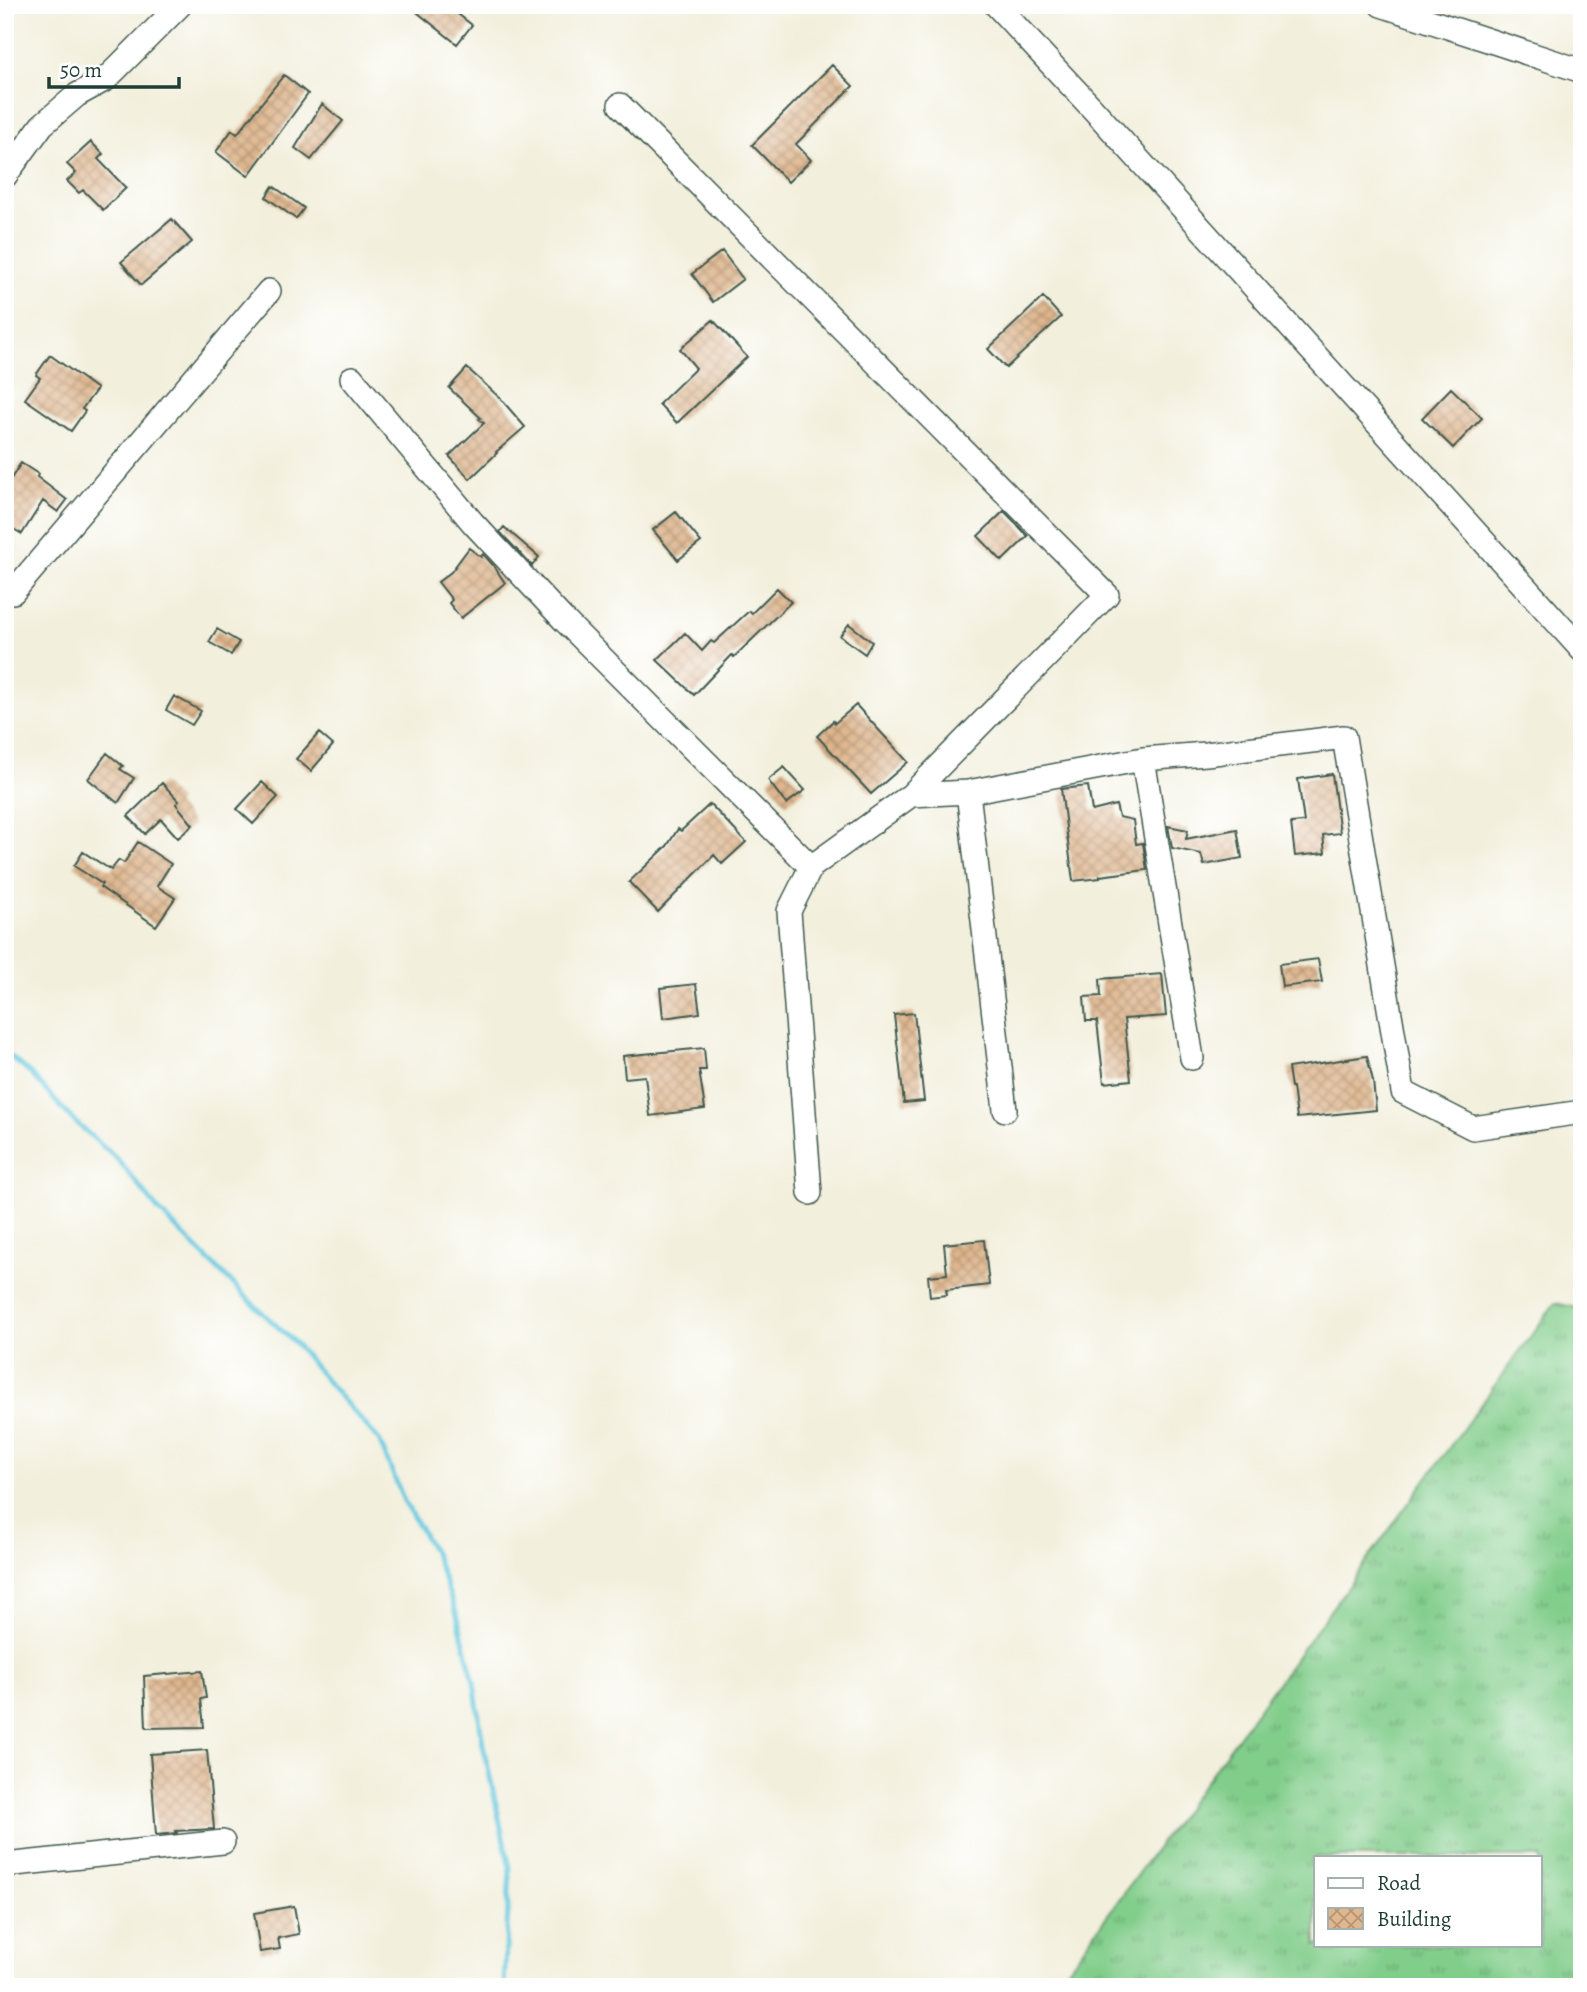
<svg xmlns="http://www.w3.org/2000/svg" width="1587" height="1992" font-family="Alegreya,serif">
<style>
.grass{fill:url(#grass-tufts);stroke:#50855f;stroke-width:2;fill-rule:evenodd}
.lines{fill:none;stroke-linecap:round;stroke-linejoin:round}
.stream{stroke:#60c6dd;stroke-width:5}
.building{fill:url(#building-cross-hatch)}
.minor-casing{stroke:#3f584d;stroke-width:26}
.minor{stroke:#fff;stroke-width:23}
</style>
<defs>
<pattern id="grass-tufts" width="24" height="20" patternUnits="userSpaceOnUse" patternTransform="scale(1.75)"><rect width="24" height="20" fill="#81cd8a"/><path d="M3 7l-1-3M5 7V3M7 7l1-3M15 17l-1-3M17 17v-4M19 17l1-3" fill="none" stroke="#69a872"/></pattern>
<pattern id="building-cross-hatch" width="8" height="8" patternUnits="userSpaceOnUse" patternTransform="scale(1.75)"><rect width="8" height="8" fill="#dfb68d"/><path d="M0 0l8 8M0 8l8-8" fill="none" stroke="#b49574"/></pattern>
</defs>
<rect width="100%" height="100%" fill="#fff"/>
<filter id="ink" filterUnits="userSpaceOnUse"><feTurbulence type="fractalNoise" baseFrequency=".0143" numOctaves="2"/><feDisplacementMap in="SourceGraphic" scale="14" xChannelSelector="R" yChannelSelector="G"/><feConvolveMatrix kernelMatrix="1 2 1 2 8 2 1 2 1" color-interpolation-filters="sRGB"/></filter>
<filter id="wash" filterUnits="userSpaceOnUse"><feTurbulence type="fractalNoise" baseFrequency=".00686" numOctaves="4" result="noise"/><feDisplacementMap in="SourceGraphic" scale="28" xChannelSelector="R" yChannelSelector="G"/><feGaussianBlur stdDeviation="1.57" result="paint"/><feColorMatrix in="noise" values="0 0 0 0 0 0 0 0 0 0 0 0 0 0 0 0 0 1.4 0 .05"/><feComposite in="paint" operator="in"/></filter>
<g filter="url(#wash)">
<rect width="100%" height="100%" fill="#f2efdc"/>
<path class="grass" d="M1555 1303 1582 1309V1987H1055ZM1316 1857H1540V1945H1316Z"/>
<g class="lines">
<path class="stream" d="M5 1052 29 1072 72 1119 119 1161 158 1210 250 1301 294 1342 336 1392 379 1440 404 1501 435 1555 457 1615 474 1682 483 1745 510 1868 504 1987"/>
</g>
<g id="blocks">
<path class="building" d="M408 5H446L472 25 457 44Z
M832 65 853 86 796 144 811 160 788 182 752 145Z
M284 75 308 94 248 176 216 152 232 130 237 134Z
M322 104 343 121 311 160 295 148Z
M91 142 103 154 98 159 126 188 103 210 83 190 79 193 67 181 76 173 67 164Z
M273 186 304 208 296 219 266 197Z
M172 219 192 242 141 285 121 262Z
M722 251 743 279 713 302 692 274Z
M1043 297 1061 317 1006 368 988 349Z
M713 320 747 357 677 423 659 404 696 368 680 349Z
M50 355 97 389 82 409 85 411 71 431 25 399 40 378 36 375Z
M467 368 500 398 525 427 496 452 497 453 470 479 449 456 484 423 479 419 481 418 449 388Z
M1451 388 1482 418 1453 448 1422 418Z
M21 463 38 474 37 477 67 500 58 512 43 501 22 534 5 524V488Z
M1004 511 1028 536 1002 561 978 536Z
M676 512 701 542 678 560 653 530Z
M504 527 539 557 532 566 500 532Z
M469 548 481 557 483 554 494 566 505 583 461 618 449 603 452 600 438 582 451 572Z
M777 588 791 602 734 657 732 655 694 695 657 660 685 633 702 651 711 641 714 643 749 611 752 613Z
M849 624 872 642 865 654 840 636Z
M217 629 239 642 231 655 209 642Z
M174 696 201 711 192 725 166 710Z
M856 705 908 762 871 794 817 736 833 721 835 723Z
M319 733 333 745 311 771 296 759Z
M107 753 123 766 120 769 134 778 118 803 88 779Z
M784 767 805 790 786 804 768 780Z
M1332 774 1340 833 1323 835 1325 853 1295 856 1291 823 1304 822 1298 779Z
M262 782 278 797 253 824 237 809Z
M162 783 179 801 176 804 193 825 178 838 161 819 145 834 128 816Z
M1088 786 1092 811 1116 805 1119 817 1133 820 1136 844 1143 843 1147 870 1100 876V878L1073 881 1061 789Z
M710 804 746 842 722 864 714 855 658 912 629 882 667 846 678 829 681 831Z
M1168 826 1188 830 1186 839 1237 829 1242 858 1204 865 1201 854 1172 848Z
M138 842 171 864 157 886 175 898 156 926 100 887 102 884 74 866 83 852 111 870 119 860 124 863Z
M1318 959 1322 982 1282 987 1279 964Z
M1162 974 1166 1016 1124 1019 1131 1080 1104 1083 1097 1021H1086L1084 997 1101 996 1100 979Z
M696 984 700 1013 663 1018 660 988Z
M914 1013 924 1101 904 1103 894 1015Z
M704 1048 706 1070H699L705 1109 650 1116 645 1076 625 1078 623 1056Z
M1367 1056 1373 1081 1376 1110 1297 1118 1293 1087H1291L1288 1068Z
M984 1240 989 1285 946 1290 947 1295 930 1297 928 1276 947 1274 944 1244Z
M202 1671 206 1698 201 1699 204 1727 146 1728 144 1676Z
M207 1750 214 1829 176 1831 177 1833 156 1835 150 1754Z
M294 1906 299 1934 278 1938 280 1949 260 1952 254 1913Z"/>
</g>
</g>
<g filter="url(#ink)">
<use href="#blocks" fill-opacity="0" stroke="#3f584d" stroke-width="2"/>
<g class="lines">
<g class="minor-casing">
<path id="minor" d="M996 5 1093 109 1582 650
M1381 5 1582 71
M620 105 1107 595 911 795
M5 176 42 125 77 95 106 79 180 5
M352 378 473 523 563 619 811 867 911 795 968 792 1143 759 1206 754 1344 737 1403 1092 1473 1128 1582 1112
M5 587 13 592 269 291
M1143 759 1192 1058
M968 792 1005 1110
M810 1193 789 911 811 867
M5 1865 223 1842"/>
</g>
<use href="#minor" class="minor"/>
</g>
</g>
<rect width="1587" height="1992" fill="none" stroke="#fff" stroke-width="28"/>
<rect x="1314" y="1856" width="228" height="91" fill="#ffffff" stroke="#a5b1ae" stroke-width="2"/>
<rect x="1328" y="1878" width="35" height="10" fill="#ffffff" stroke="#a5b1ae" stroke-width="2"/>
<text x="1377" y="1890" font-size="21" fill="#1f3d34">Road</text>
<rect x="1328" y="1908" width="35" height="21" fill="url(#building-cross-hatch)" stroke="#a5b1ae" stroke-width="2"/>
<text x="1377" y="1926" font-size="21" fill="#1f3d34">Building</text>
<path d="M49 77v10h130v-10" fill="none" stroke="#1f3d34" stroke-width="3.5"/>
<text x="60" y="77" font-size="21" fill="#1f3d34" stroke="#ffffff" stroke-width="5" paint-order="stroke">50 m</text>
</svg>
